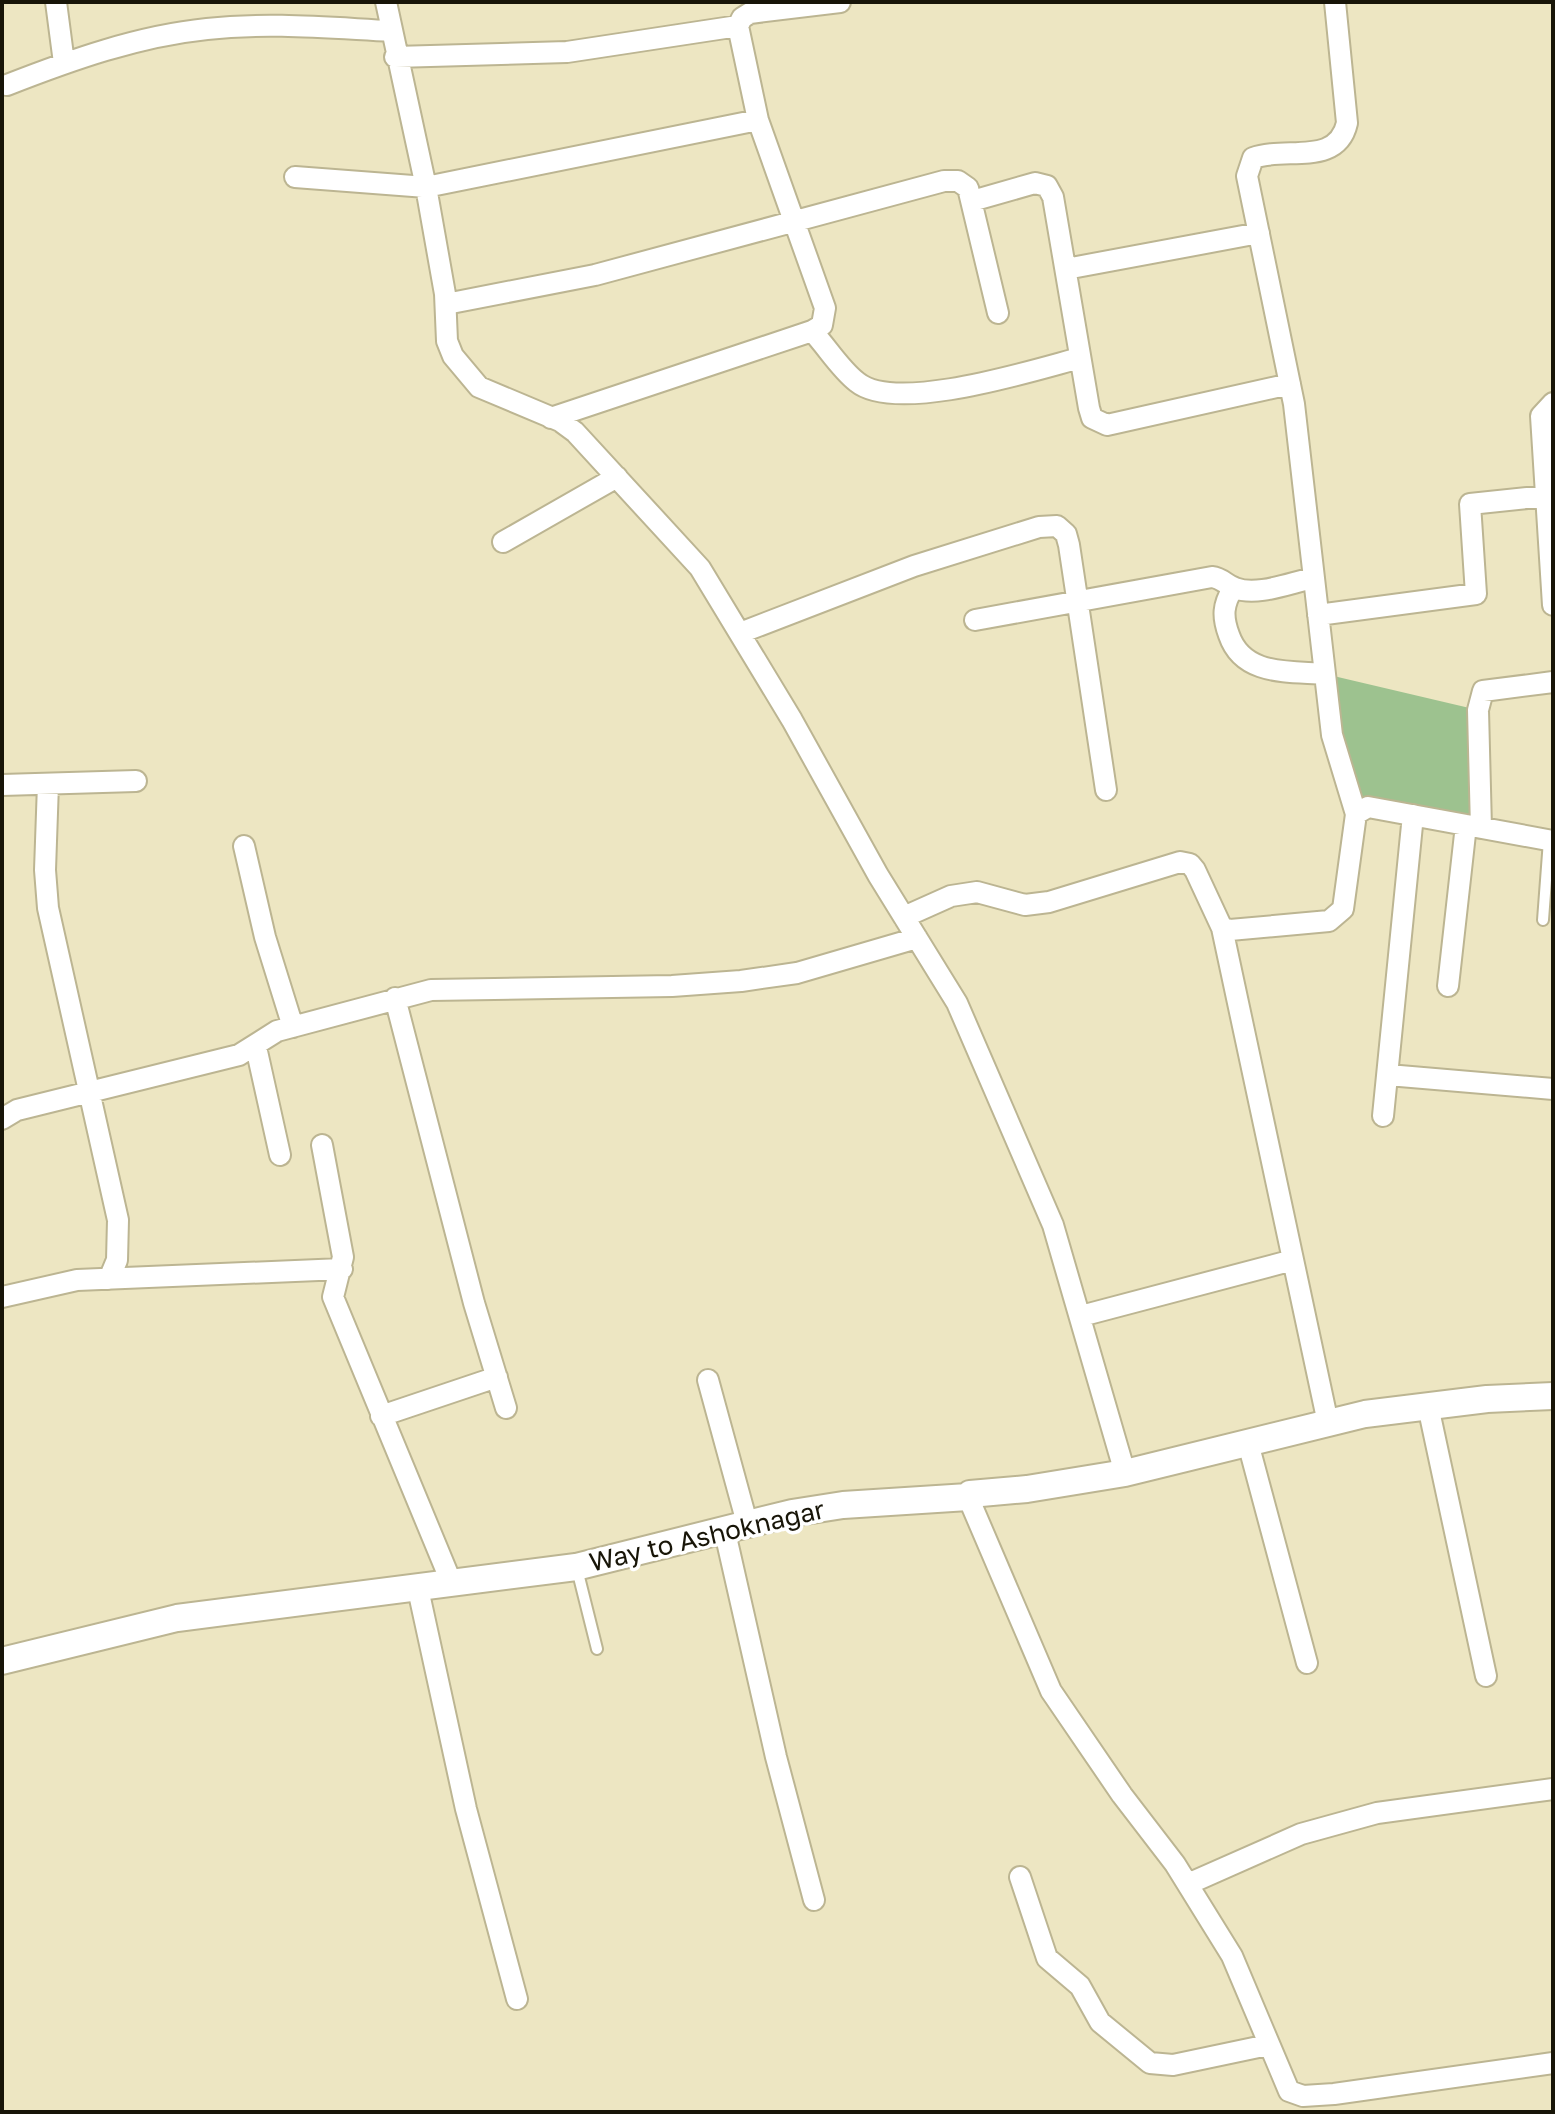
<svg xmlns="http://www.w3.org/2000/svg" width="1555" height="2114" font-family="'Golos Text',sans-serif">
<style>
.green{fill:#9dc28f}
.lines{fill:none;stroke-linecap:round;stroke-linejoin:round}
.service-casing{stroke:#bcb592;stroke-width:14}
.minor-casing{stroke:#bcb592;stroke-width:24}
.tertiary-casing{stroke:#bcb592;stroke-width:30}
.service{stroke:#fff;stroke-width:10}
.minor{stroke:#fff;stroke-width:20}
.tertiary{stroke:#fff;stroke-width:26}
.labels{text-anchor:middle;stroke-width:7;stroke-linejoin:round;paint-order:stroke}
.street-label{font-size:26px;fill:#181508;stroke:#fff}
</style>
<rect width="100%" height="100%" fill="#ede6c2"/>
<path class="green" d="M1325 674 1478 710 1481 828 1356 814Z"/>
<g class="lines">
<g class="service-casing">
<path id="service" d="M1543 920 1549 840
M577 1569 597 1649"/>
</g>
<g class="minor-casing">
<path id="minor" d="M56 2 64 63
M386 2 426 187 445 294 447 341 453 356 479 387 560 421 575 432 700 568 792 720 878 875 957 1003 1053 1225 1125 1473
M1335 2 1347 123C1337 167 1286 146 1253 158L1247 176 1294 404 1332 735 1356 814
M395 57 567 52 738 26
M7 85C71 60 138 36 207 29 268 22 330 28 391 31
M295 177 426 187 758 120
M972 201 1035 183 1047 186 1053 197 1089 408 1092 418 1107 425 1290 384
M1066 269 1259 233
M446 304 595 275 944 181H958L968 188 998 313
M812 331C827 347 840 369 857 382 896 414 1034 370 1080 358
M1553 403 1541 416 1553 605
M551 418 812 331 822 325 825 308 758 120 738 26 742 18 750 13 840 2
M503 542 617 477
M1233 588C1223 605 1222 616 1229 635 1243 676 1288 671 1325 674
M1318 615 1476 594 1470 504 1546 496
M975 620 1212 577C1222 578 1226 585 1235 588 1257 597 1292 582 1314 578
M740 633 914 566 1039 527 1057 526 1066 534 1069 545 1106 790
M48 784 45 870 48 908 118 1220 117 1260 109 1279
M2 785 136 781
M1481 828 1478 710 1483 691 1553 682
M244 846 265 937 293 1027
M904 917 951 896 977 892 1025 905 1049 902 1180 862 1190 864 1195 870 1222 928 1230 930 1329 921 1343 909 1356 814 1368 807 1553 841
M1222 928 1328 1423
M1448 986 1466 825
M395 998 474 1303 506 1408
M256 1047 280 1155
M1388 1075 1553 1089
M1383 1116 1413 815
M2 1119 17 1110 239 1055 277 1031 431 990 672 986 741 981 797 973 917 938
M322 1145 343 1257 333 1297 452 1584
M2 1297 77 1280 342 1269
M1081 1316 1293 1260
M708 1380 747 1523
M1428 1406 1486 1676
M381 1416 497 1377
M1248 1443 1307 1663
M968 1497 1051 1691 1122 1795 1175 1864 1232 1956 1289 2091 1303 2096 1334 2094 1553 2063
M724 1528 776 1757 814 1900
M418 1589 466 1809 517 1999
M1020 1877 1047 1958 1080 1986 1100 2022 1150 2063 1173 2065 1268 2045
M1188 1884 1301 1834 1377 1813 1553 1789"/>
</g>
<g class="tertiary-casing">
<path id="tertiary" d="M2 1661 177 1618 576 1567 792 1513 843 1505 968 1497 970 1494 1027 1489 1125 1473 1365 1414 1487 1399 1553 1396"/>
</g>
<use href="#service" class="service"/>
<use href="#minor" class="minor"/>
<use href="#tertiary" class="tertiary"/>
</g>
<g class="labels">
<g class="street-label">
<text transform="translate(707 1536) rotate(-13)" y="9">Way to Ashoknagar</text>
</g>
</g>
<rect width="1555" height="2114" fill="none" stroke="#181508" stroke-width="8"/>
</svg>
